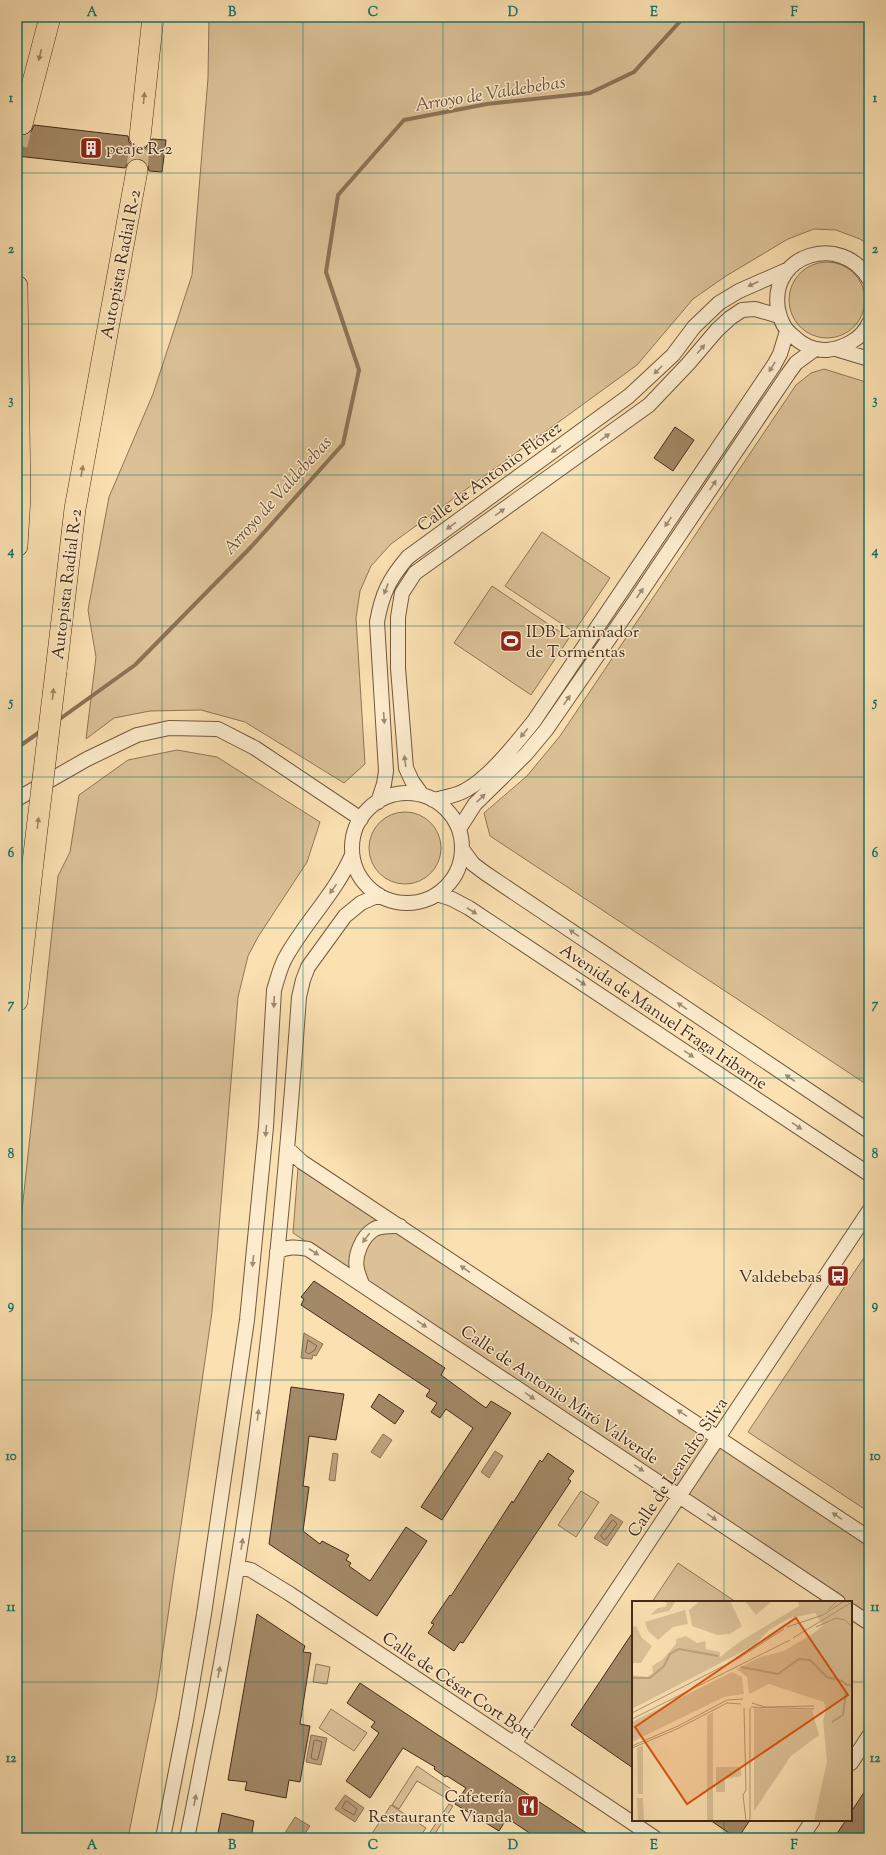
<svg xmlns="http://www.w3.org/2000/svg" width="886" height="1855" font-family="'Sorts Mill Goudy',serif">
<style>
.green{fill:#dcc197;stroke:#907657}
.water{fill:#bda27d;stroke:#8d7254}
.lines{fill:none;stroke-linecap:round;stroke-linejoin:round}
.shore{stroke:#80664a;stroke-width:1}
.stream{stroke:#8d7254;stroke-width:4}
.building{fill:#a38967;stroke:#442a17}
.highway-tunnel{stroke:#d6bc92;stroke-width:21;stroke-dasharray:21 10;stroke-linecap:butt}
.minor-casing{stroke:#72583e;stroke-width:16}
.highway-casing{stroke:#442a17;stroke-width:22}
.minor{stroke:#fcebcc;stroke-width:14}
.highway{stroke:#fbe0b1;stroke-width:21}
.highway-bridge-casing{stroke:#442a17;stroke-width:22;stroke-linecap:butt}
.highway-bridge{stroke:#fbe0b1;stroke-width:21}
.oneway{fill:#a08564}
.oneway2{fill:#a08a72}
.grid{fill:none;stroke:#0f766e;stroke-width:1;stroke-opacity:0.55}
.labels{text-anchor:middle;stroke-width:3;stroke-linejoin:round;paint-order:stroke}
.poi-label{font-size:17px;fill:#442a17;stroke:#fcebcc;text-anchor:start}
.street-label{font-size:17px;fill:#442a17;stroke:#fcebcc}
.water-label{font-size:18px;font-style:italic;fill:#684e36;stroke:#fcebcc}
.inset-river{fill:none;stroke:#bda27d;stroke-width:2}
.inset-road{fill:none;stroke:#b29773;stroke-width:1}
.view{fill:#d8540d;fill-opacity:0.15;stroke:#d8540d;stroke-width:2}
.inset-edge{fill:none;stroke:#442a17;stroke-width:2}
.neatline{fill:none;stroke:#0f766e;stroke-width:1.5}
.grid-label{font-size:13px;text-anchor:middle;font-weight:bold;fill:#0f766e}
</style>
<rect width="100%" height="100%" fill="#fbe0b1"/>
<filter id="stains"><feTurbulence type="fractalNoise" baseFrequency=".005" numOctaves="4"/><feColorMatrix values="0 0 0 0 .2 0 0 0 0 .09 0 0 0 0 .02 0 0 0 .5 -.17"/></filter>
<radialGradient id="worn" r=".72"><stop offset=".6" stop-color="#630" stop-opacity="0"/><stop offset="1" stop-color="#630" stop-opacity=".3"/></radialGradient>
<path class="green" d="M209 17H869V245L860 239 836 230 814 229 788 239 726 276 693 299 637 365 391 544 371 566 360 591 356 618 365 764 344 783 245 722 201 710 150 711 114 718 86 739 96 657 88 610 109 497 153 394 192 275 208 78Z
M789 300a38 38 0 1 1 76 0a38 38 0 1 1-76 0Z
M824 369 869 383V1086L490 836 484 813 527 776 560 736 796 385 811 373Z
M542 532 610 578 574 632 505 586Z
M492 586 569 638 531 695 454 643Z
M177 750 217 757 320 822 307 862 258 937 248 956 238 997 212 1312 156 1698 128 1838H17V1257L58 876 70 852 79 795 128 760Z
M369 848a36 36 0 1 1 72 0a36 36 0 1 1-72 0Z
M298 1168 869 1546V1616L851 1604V1602H848L293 1233Z
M869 1250V1402L867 1405 869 1406V1512L748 1432Z
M581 1491 599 1502 576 1537 558 1525Z
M678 1563 736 1602H652Z
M316 1664 330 1667 327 1684 313 1682Z
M331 1709 367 1733 354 1751 319 1728Z
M417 1766 451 1789 446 1798 417 1781 399 1809 392 1805Z
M449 1804 453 1806 432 1838H426Z
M391 1805 426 1828 419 1838H369Z"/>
<path class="water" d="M304 1333 323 1344 316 1356 313 1355 312 1359 301 1358Z
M383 1434 392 1440 380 1458 371 1452Z
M495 1451 503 1456 489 1478 481 1472Z
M333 1453 338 1454 335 1481 329 1480Z
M611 1514 623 1522 607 1546 594 1538Z
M311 1735 327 1738 321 1765 306 1762Z
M345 1795 364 1808 355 1822 335 1809Z
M295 1817 310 1826 302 1838H286L283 1836Z"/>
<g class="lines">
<path class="shore" d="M308 1340 317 1346 314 1351 308 1354 306 1352Z
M613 1520 617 1524 606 1539 604 1540 601 1536Z
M316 1740 322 1742 318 1759 316 1760 311 1758 314 1741Z
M347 1801 357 1809 354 1815 342 1808 345 1802Z"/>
<path class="stream" d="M863 17 869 24
M57 721 135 665 251 547 343 444 359 370 326 272 338 195 404 120 487 104 590 93 634 72 684 17
M17 748 41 731"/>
</g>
<path class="building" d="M34 125 128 136 129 142 133 146 138 149 145 148 149 144 152 139 166 140 162 172 149 171 148 166 145 161 139 158 133 159 128 162 125 168 17 156V135H26L31 132Z
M675 427 694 440 673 471 654 458Z
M314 1281 445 1368 441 1375 486 1408 491 1401 511 1413 442 1520 421 1507 473 1428 446 1409 440 1418 431 1412 437 1403 426 1396 430 1390 301 1305 304 1299 301 1297Z
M291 1387 344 1394 336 1440 309 1436 303 1486 309 1487 303 1531 320 1544 322 1541 349 1555 346 1560 351 1563 349 1566 370 1581 406 1527 427 1541 377 1616 269 1544Z
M379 1394 404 1411 395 1424 371 1407Z
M548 1453 574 1471 568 1479 571 1481 463 1643 460 1642 454 1651 428 1633 434 1624 431 1623 450 1595 451 1596 512 1501 513 1503 540 1460 542 1462Z
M257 1614 305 1646 303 1652 311 1653 300 1724 310 1726 300 1782 289 1780 286 1798 245 1790 247 1782 228 1780Z
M633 1632V1768L571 1725Z
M360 1683 438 1735 594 1838H537L507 1818 499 1831 455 1804 466 1788 447 1776 445 1777 434 1769 435 1767 403 1748 370 1798 346 1781 379 1733 371 1727 375 1722 347 1703Z
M869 1785V1838H834L846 1820H851V1812Z
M222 1813 254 1821 251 1838H217Z
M710 1820H750L738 1838H736Z"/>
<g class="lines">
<path class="highway-tunnel" d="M17 145 22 124
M137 170 140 137"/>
<g class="minor-casing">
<path id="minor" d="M869 279C841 232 769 254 778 309 780 319 784 329 792 335 801 344 814 351 827 350 844 348 862 339 869 323
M836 349 869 359
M352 848a55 55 0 1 1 110 0a55 55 0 1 1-110 0Z
M422 795 412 781 406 768 398 668V617L402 593 415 573 649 405 688 364 717 330 730 318 742 310 755 309 779 316
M17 799 87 759 137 735 169 728 218 729 255 748 361 819
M433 800C445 797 456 796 466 790 490 777 517 742 534 721L774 365 780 354 787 331
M378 802 384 784 386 771 377 622C382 594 389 579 408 557L629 396 673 355 694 327 719 303 739 291 789 269
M459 829 475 804 526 754 546 730 633 604 788 374 796 363 815 349
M462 849 473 864 485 873 869 1131
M437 894 452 899 469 908 869 1174
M288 1149 302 1162 869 1538
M277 1252C288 1246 296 1247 308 1249L838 1602
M362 1284C360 1279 358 1274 357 1269 354 1256 362 1237 373 1230 380 1225 392 1226 400 1226
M238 1567 251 1570 290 1594 655 1838
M851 1611 869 1623
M514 1744 869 1211
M851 1763 869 1736
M163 1838 186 1720 204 1614 247 1320 266 1127 274 990C278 978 280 966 287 955 307 920 336 892 352 855
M187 1838C196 1796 203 1754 212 1712 257 1476 282 1237 299 997L303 980 308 967 345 916 361 903 379 895
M801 1838 813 1820"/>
</g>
<g class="highway-casing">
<path id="highway" d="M22 124 50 17
M140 137 153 17
M17 286 20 497 17 546
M56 671 75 509 137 170
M17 1001 33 862"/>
</g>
<use href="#minor" class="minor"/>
<use href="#highway" class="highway"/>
<g class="highway-bridge-casing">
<path id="highway-bridge" d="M33 862 56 671"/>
</g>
<use href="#highway-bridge" class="highway-bridge"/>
</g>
<defs><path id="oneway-solid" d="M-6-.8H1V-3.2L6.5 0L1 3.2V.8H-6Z"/></defs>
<g class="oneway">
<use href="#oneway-solid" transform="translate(40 55) rotate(104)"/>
<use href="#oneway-solid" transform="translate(144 98) rotate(-84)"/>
<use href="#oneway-solid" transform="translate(82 471) rotate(-80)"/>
<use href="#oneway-solid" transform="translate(53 694) rotate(-83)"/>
<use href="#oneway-solid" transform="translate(38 823) rotate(-83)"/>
</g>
<g class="oneway2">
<use href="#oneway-solid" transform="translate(753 284) rotate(155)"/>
<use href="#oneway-solid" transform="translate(701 349) rotate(-50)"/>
<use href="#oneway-solid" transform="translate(772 367) rotate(122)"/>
<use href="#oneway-solid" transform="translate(658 370) rotate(135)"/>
<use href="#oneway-solid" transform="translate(605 437) rotate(-36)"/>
<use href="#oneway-solid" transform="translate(556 449) rotate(144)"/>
<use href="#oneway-solid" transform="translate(713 485) rotate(-56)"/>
<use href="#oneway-solid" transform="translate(500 512) rotate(-36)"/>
<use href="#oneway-solid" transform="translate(668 522) rotate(124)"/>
<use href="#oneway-solid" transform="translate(451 526) rotate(144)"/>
<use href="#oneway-solid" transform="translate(386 589) rotate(111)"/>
<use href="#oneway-solid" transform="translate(640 593) rotate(-56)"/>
<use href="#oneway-solid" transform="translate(567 700) rotate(-55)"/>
<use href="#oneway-solid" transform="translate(384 718) rotate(86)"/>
<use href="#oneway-solid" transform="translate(524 733) rotate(130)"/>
<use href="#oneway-solid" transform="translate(405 761) rotate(-98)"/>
<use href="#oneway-solid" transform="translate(481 798) rotate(-43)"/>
<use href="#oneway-solid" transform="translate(333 889) rotate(126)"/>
<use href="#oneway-solid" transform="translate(472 911) rotate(33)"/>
<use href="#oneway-solid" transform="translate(574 933) rotate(-146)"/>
<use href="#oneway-solid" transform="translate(581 982) rotate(34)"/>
<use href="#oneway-solid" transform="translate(274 1002) rotate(93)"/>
<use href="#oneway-solid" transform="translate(682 1006) rotate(-146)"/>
<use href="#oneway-solid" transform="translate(689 1054) rotate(34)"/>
<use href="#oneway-solid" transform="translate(790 1078) rotate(-146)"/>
<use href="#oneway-solid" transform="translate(797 1126) rotate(34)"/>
<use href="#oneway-solid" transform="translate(266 1131) rotate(95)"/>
<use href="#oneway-solid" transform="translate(366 1238) rotate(127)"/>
<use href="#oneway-solid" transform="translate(314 1252) rotate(33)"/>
<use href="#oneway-solid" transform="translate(253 1261) rotate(96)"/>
<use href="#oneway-solid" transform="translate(465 1269) rotate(-146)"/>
<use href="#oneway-solid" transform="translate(422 1324) rotate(34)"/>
<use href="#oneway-solid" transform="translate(574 1341) rotate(-146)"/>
<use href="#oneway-solid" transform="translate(530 1396) rotate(34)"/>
<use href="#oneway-solid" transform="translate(682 1413) rotate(-146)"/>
<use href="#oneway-solid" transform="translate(258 1415) rotate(-83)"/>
<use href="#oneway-solid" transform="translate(639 1468) rotate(34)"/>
<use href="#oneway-solid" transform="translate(837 1516) rotate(-146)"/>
<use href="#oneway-solid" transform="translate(712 1517) rotate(34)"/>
<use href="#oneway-solid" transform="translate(242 1544) rotate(-81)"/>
<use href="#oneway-solid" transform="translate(219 1672) rotate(-79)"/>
<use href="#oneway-solid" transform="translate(195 1800) rotate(-79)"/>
</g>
<path class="grid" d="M162 17V1838M303 17V1838M443 17V1838M583 17V1838M724 17V1602M17 173H869M17 324H869M17 475H869M17 626H869M17 777H869M17 928H869M17 1078H869M17 1229H869M17 1380H869M17 1531H869M17 1682H633M851 1682H869M724 1820V1838"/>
<defs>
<g id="building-square" transform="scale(1.15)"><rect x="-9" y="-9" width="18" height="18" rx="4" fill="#8f2418" stroke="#fcebcc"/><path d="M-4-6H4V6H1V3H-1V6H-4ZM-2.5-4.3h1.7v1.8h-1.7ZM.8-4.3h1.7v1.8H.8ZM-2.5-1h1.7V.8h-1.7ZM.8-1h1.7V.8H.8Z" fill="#fff"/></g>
<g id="stadium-square" transform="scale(1.15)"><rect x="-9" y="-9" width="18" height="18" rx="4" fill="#8f2418" stroke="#fcebcc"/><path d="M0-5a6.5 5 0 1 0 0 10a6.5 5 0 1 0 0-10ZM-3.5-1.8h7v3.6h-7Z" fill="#fff"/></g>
<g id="bus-square" transform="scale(1.15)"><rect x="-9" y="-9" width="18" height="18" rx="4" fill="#8f2418" stroke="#fcebcc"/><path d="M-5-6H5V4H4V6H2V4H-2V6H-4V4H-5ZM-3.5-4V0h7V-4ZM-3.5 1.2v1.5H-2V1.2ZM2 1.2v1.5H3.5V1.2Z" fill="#fff"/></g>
<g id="restaurant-square" transform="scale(1.15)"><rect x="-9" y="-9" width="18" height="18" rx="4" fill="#8f2418" stroke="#fcebcc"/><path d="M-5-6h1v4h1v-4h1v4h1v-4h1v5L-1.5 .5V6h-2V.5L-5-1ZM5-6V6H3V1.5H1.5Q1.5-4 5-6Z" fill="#fff"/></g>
</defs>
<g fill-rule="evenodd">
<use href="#building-square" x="91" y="148"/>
<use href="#stadium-square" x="511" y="641"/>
<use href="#bus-square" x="838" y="1276"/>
<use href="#restaurant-square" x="528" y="1806"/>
</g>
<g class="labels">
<g class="poi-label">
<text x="106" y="154">peaje R-2</text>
<text x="526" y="637">IDB Laminador<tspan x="526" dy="20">de Tormentas</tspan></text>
<text x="822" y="1282" text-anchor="end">Valdebebas</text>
<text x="512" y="1802" text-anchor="end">Cafetería<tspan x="512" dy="20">Restaurante Vianda</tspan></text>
</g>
<g class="street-label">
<text transform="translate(120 264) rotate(-79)" y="6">Autopista Radial R-2</text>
<text transform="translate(489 476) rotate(-36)" y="6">Calle de Antonio Flórez</text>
<text transform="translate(66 584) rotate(-83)" y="6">Autopista Radial R-2</text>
<text transform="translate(664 1016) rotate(34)" y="6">Avenida de Manuel Fraga Iribarne</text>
<text transform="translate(560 1394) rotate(34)" y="6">Calle de Antonio Miró Valverde</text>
<text transform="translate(677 1467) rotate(-56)" y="6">Calle de Leandro Silva</text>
<text transform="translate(458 1685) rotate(34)" y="6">Calle de César Cort Botí</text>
</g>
<g class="water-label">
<text transform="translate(490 93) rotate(-9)" y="6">Arroyo de Valdebebas</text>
<text transform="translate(277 495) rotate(-48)" y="6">Arroyo de Valdebebas</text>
</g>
</g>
<g transform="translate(632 1601)">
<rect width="220" height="220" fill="#fbe0b1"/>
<path d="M33 0H44L37 10 18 14 26 7 33 6 35 3ZM68 0H98L110 25 98 33 86 34 60 25 57 9ZM113 0H140L124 14ZM166 0H220V220H182L195 160 191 120 194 109 192 101 137 83 117 93 115 76 105 68 128 56 152 50 185 30 191 24 183 12 158 17 137 29 123 44 0 108V74L15 76 21 72 20 65 30 59 44 43V38L54 35 65 42 73 40 74 48 88 51V56L109 40 167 5ZM53 9 56 23 41 26 26 39 16 30 13 21ZM4 25 10 37 20 45 9 62H0V26ZM100 71 110 76 112 93 92 96 0 141V121ZM122 107 180 109 187 134 159 155 122 210ZM81 111V220H75V115ZM11 144V193H6L5 147ZM84 166H109V175L93 178V191H84ZM5 197H11L12 220H6Z" fill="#dcc197"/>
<path class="inset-river" d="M109 66 146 73 167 58 178 59 195 76 210 80 215 84H220M0 77H18L32 65 38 53 47 48 86 55M200 121 211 114 214 90"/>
<path class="inset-road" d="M196 9 205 0M155 26 191 14 212 0M184 26 204 17 213 19 220 26M161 37 220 1M120 102 133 106 182 105M119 106 182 108M112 107 114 189 111 194 114 220M0 112 107 57 152 28M0 118 158 39M0 145 46 125 95 99 111 98M0 147 47 127 95 102 109 103M118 220V107"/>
<path class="view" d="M164 17 216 94 55 203 3 126Z"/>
<rect width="220" height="220" class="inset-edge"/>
</g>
<rect width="886" height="1855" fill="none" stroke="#fbe0b1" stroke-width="44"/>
<rect x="22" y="22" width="842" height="1811" class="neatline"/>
<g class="grid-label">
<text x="92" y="16">A</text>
<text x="232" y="16">B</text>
<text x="373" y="16">C</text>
<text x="513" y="16">D</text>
<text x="654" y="16">E</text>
<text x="794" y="16">F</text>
<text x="11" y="102">1</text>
<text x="875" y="102">1</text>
<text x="11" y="253">2</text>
<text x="875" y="253">2</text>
<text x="11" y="404">3</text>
<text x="875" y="404">3</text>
<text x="11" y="555">4</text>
<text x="875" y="555">4</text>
<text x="11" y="706">5</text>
<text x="875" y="706">5</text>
<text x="11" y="857">6</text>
<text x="875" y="857">6</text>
<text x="11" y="1008">7</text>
<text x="875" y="1008">7</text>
<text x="11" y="1158">8</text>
<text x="875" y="1158">8</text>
<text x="11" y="1309">9</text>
<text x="875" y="1309">9</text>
<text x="11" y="1460">10</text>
<text x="875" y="1460">10</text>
<text x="11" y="1611">11</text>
<text x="875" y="1611">11</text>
<text x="11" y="1762">12</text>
<text x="875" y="1762">12</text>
<text x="92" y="1849">A</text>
<text x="232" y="1849">B</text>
<text x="373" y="1849">C</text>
<text x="513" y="1849">D</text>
<text x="654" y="1849">E</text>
<text x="794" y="1849">F</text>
</g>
<rect width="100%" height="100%" filter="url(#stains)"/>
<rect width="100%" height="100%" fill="url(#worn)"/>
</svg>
